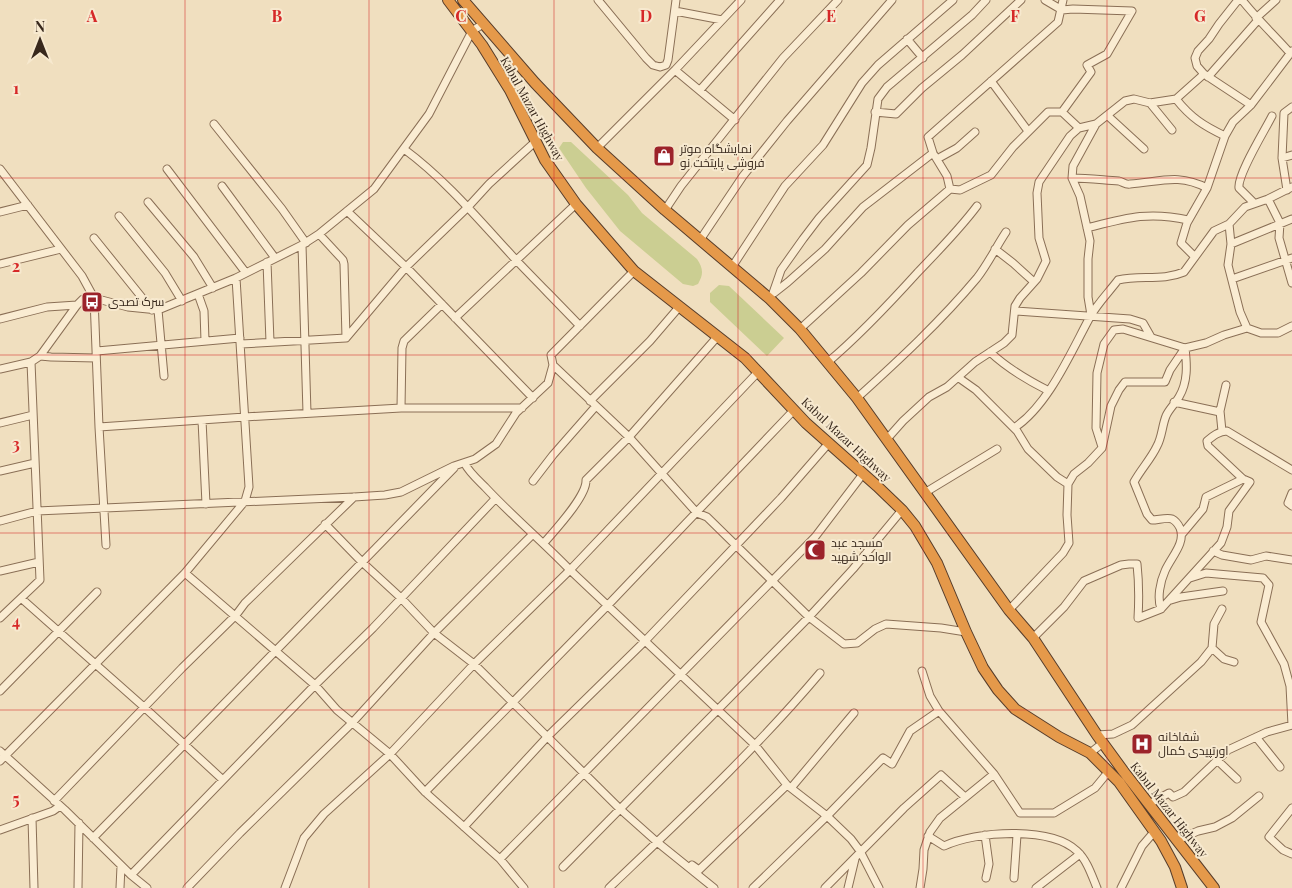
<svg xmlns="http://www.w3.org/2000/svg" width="1292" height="888" font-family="'Playfair Display',Cairo,serif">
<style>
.green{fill:#cbce92}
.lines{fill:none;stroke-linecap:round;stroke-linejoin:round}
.minor-casing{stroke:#8a6f56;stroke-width:9}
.highway-casing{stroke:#573d2b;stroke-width:12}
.minor{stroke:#faecd2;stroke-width:7}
.highway{stroke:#e5994a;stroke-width:10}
.grid{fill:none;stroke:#d62828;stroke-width:1;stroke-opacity:0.55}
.labels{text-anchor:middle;stroke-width:4;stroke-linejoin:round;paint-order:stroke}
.street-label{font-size:12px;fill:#38281c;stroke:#f7e9cf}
.poi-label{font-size:12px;fill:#38281c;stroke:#f7e9cf;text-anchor:start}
.grid-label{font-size:16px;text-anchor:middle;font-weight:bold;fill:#d62828;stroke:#f7e9cf;stroke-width:4;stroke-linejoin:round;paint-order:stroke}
</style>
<rect width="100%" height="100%" fill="#f0dfbf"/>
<path class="green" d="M563 142H571L628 195 642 213 697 259C703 268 704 274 698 284L693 286 683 284 620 231 586 188 559 148Z
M719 285 729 286 784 338 767 356 710 302V293Z"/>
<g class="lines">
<g class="minor-casing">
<path id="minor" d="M598 0 646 58 653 65 660 67 666 65 668 60 676 0
M1238 0 1219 24 1209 39 1198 51 1195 58 1197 66 1204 74 1251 105
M1242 0C1257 19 1274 35 1290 53
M675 11 722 20
M1256 18 1276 0
M907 39 923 58
M675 70 735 120
M1208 77 1258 20
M991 81 1028 131
M700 90 780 0
M1176 99C1191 118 1204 126 1225 136
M1150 103 1172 130
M875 112 896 114 922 88 962 55 1021 0
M1062 112 1079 128
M1108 116 1144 149
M214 124 282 209 306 243
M597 148 675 70 741 0
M404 149C446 180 480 221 516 260 537 282 559 304 580 326
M1282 158 1292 155
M937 159 957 148 975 132
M0 169 82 276 94 298 99 427 106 545
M167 169 246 273
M1072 178C1088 178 1103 180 1119 181 1123 182 1126 185 1130 184 1160 182 1178 173 1207 188
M222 186 275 258
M950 189 947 176 933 153 928 137 1058 22 1063 0
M1287 190 1282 158 1284 113 1292 107
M1268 199 1280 223 1279 238 1292 283
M148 202 194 257 213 288
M1254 203 1239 188C1237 175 1265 130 1272 116
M665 210 681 186 783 58 838 0
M347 211 406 267 533 398
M0 212 28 205
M119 216 165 273 182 301
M1229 224 1231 244 1228 265 1240 312 1247 328
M1087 228C1126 218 1148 211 1188 220
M319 234 343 260 344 264 346 338
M94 238 152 310
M700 240 743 176 787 121 892 0
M1231 244 1292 219
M302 245 307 413
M995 249 1013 263 1034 282
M1194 256 1181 243 1187 223 1207 188 1225 136 1233 122 1251 105 1292 51
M267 262 270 342
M0 264 61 249
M732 267 785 186 823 145 862 83 878 65 953 0
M1232 279 1292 258
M773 293 781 270 803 239 819 218 867 165 871 148 878 99 887 87 972 15 986 0
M774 293 788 282 825 249 863 207 933 153
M198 294 204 311 205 341
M158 310 164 376
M1015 311 1130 319 1143 323 1151 337
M1091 315 1088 297V259L1090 241 1080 196 1072 178 1073 166 1096 124
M455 318 576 204
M0 319 47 307 77 305
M800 329 861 273 908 225 950 189 960 190 991 175 1013 147 1048 112H1062L1091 72 1087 65 1107 54 1132 11 1073 9 1062 10 1045 0
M241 344 346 338 406 267 468 207 489 184 536 141
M97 351 240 338
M990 352C1008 369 1027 380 1049 391
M40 356 51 357 96 358
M828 362C860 335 889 304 918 272 938 251 959 230 977 206
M553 365 629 437 697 513 707 517 809 617 844 644 857 643 875 629 886 624 941 628 966 632
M0 369 31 362 40 356 77 305 83 299 94 298 128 307 158 310 236 278 302 245 319 234 374 189 429 114 472 31 483 24
M959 378 976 390 1017 431 1028 449 1057 477 1068 484
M857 398C899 360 941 321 977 278 988 264 996 247 1006 232
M590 401 650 341 680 306
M1174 402 1220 412
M401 408 402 348 404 341 442 304
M202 420 206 504
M0 423 33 415
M99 427 245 417 401 408H522
M1014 428C1048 406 1071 352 1090 317 1097 304 1109 292 1118 280 1140 275 1163 281 1184 272L1214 231 1229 224 1245 207 1268 199 1292 187
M1222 431 1220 411 1226 385
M887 439 903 421 929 397 947 387 975 362 1004 343 1012 335 1015 306 1020 298 1037 279 1046 261 1039 238 1037 193 1039 182 1070 136 1079 128 1096 124 1125 101 1134 99 1150 103 1176 99 1204 74
M1102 447 1096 428 1097 373 1104 344 1114 330 1123 329 1185 348 1206 343 1224 335 1247 328 1261 333H1278L1292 326
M465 464C469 472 478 480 485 487 512 516 542 541 570 570L755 745 787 785 827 816 851 839 860 851 879 888
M0 471 35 463
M533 481 553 455 596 406
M926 492 997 449
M1292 493 1288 503 1292 506
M0 521 37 511 354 497 385 495 401 492 454 466 475 459 496 444 516 413 548 383 553 365 551 355 634 271
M325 524 362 562 401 598 434 633 474 664 620 809 657 842 714 888
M1182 534 1203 509 1206 497 1243 479
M544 543C555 530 587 496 586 480L629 437 718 336
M1213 551 1222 555 1251 560 1266 556 1292 560
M0 571 39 562
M185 573 315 685 337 710 390 754 425 792 500 859 524 888
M1190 578 1206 573 1263 578 1269 585 1261 622 1284 664 1290 686 1292 725
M22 599 145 708 223 780
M1171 600 1181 597 1223 591
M1161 609C1157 598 1160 582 1165 571 1171 557 1186 543 1180 528 1178 524 1176 521 1172 519 1167 517 1158 520 1152 520L1147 514 1134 482C1141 469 1151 459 1157 446 1162 437 1162 426 1166 416 1169 409 1175 404 1179 397 1188 382 1187 365 1185 348
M1009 610 1063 553 1069 543 1067 515 1068 484 1074 474 1088 463 1102 448 1111 406 1119 390 1125 382H1165L1170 370 1185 348
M0 618 40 580 31 362
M1033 638 1064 607 1084 581 1121 565 1129 564H1137C1139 582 1139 601 1138 618L1161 609 1221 543 1227 527 1229 511 1250 482 1243 479 1208 446 1207 441C1213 436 1219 431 1227 431L1292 470
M1212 648 1224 659 1234 662
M922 671 930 696 939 711 994 774 1020 813H1054L1095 788 1109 771
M0 691 97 592
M1097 735 1113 734 1132 725 1201 662 1212 648 1214 624 1222 609
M1256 737 1280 767
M0 751 65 810 131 875 147 888
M1090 753 1103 743
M1217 760 1237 779
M0 761 185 573 245 501 249 487 236 278
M791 788 854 713
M425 792 608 605 794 410
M54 801 182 668 236 615 245 603 354 497
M1149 804 1169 793 1173 797 1184 792 1228 750 1267 732 1292 725
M1292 808 1269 837 1283 850 1292 854
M32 818 34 888
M464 827 548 736 645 641 781 498 828 444
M0 830 53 811 60 806
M985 835 989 864 986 878
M928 836 944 846C976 831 1050 826 1077 851 1087 860 1092 876 1097 888
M93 838 454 468
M1178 840 1198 831 1215 827 1232 818 1259 796
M500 859 815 537 863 474
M692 865 699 870 787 785
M563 867 809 617 853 569 902 510
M131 875 315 685 373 628 495 499
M1014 878 1017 835
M78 888 79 823
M120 888 121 866
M187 888 240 833 352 723 434 633 532 535
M285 888 304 838 324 814 390 754 474 664 570 570 759 371
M609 888C681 819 755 750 820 673
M753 888 827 816 883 758 892 764 910 731 939 711
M825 888 904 808 941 775 965 797
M848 888 855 859
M920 888 923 869 924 850 930 832 940 818 994 774
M1036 888 1080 854
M1121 888 1142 846 1154 832"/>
</g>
<g class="highway-casing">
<path id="highway" d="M448 0 482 45 510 90 545 160 576 204 634 271 745 358 806 423 877 486 902 510 915 526 937 563 966 632 983 668 998 690 1015 709 1059 737 1090 753 1119 782 1161 841 1175 867 1182 888
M463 0 535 83 597 148 665 210 770 299 800 329 857 398 1009 610 1033 638 1097 735 1124 772 1214 888"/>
</g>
<use href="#minor" class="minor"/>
<use href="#highway" class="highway"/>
</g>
<path class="grid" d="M185 0V888M369 0V888M554 0V888M738 0V888M923 0V888M1107 0V888M0 178H1292M0 355H1292M0 533H1292M0 710H1292"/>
<defs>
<g id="shop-square" transform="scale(1.125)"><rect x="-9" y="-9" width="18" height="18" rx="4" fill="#9c232a" stroke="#f7e9cf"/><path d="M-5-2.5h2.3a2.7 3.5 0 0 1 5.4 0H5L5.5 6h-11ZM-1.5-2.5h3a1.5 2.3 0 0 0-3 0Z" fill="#fff"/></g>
<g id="bus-square" transform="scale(1.125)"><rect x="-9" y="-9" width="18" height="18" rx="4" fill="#9c232a" stroke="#f7e9cf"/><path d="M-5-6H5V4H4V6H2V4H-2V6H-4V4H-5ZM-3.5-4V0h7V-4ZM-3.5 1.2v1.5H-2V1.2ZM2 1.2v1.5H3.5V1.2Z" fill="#fff"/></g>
<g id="mosque-square" transform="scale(1.125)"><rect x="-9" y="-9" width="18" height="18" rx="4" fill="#9c232a" stroke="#f7e9cf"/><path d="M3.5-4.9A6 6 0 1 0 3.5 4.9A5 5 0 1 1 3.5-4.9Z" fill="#fff"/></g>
<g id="hospital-square" transform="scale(1.125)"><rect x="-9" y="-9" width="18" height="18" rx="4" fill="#9c232a" stroke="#f7e9cf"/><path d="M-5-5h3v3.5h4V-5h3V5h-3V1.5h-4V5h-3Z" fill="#fff"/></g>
</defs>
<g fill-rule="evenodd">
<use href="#shop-square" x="664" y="156"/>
<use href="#bus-square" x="92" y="302"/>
<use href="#mosque-square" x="815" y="550"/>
<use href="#hospital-square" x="1142" y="744"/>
</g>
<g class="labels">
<g class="street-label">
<text transform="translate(532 109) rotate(61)" y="4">Kabul Mazar Highway</text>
<text transform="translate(846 440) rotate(43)" y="4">Kabul Mazar Highway</text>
<text transform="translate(1169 810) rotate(52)" y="4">Kabul Mazar Highway</text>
</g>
<g class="poi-label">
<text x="680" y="153">نمایشگاه موتر<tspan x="680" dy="14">فروشی پایتخت نو</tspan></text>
<text x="108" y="306">سرک تصدی</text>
<text x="831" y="547">مسجد عبد<tspan x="831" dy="14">الواحد شهید</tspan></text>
<text x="1158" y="741">شفاخانه<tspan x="1158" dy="14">اورتپیدی کمال</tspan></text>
</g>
</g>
<g class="grid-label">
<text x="92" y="22">A</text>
<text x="277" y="22">B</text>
<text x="461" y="22">C</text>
<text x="646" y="22">D</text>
<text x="831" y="22">E</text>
<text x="1015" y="22">F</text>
<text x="1200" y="22">G</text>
<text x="16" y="94">1</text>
<text x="16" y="272">2</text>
<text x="16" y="450">3</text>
<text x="16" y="627">4</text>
<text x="16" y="805">5</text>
</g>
<g transform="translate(40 40)" stroke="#f7e9cf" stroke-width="4" paint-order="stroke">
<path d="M0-4L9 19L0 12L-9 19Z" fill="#38281c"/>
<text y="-8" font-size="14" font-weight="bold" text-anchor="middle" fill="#38281c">N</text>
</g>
</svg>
